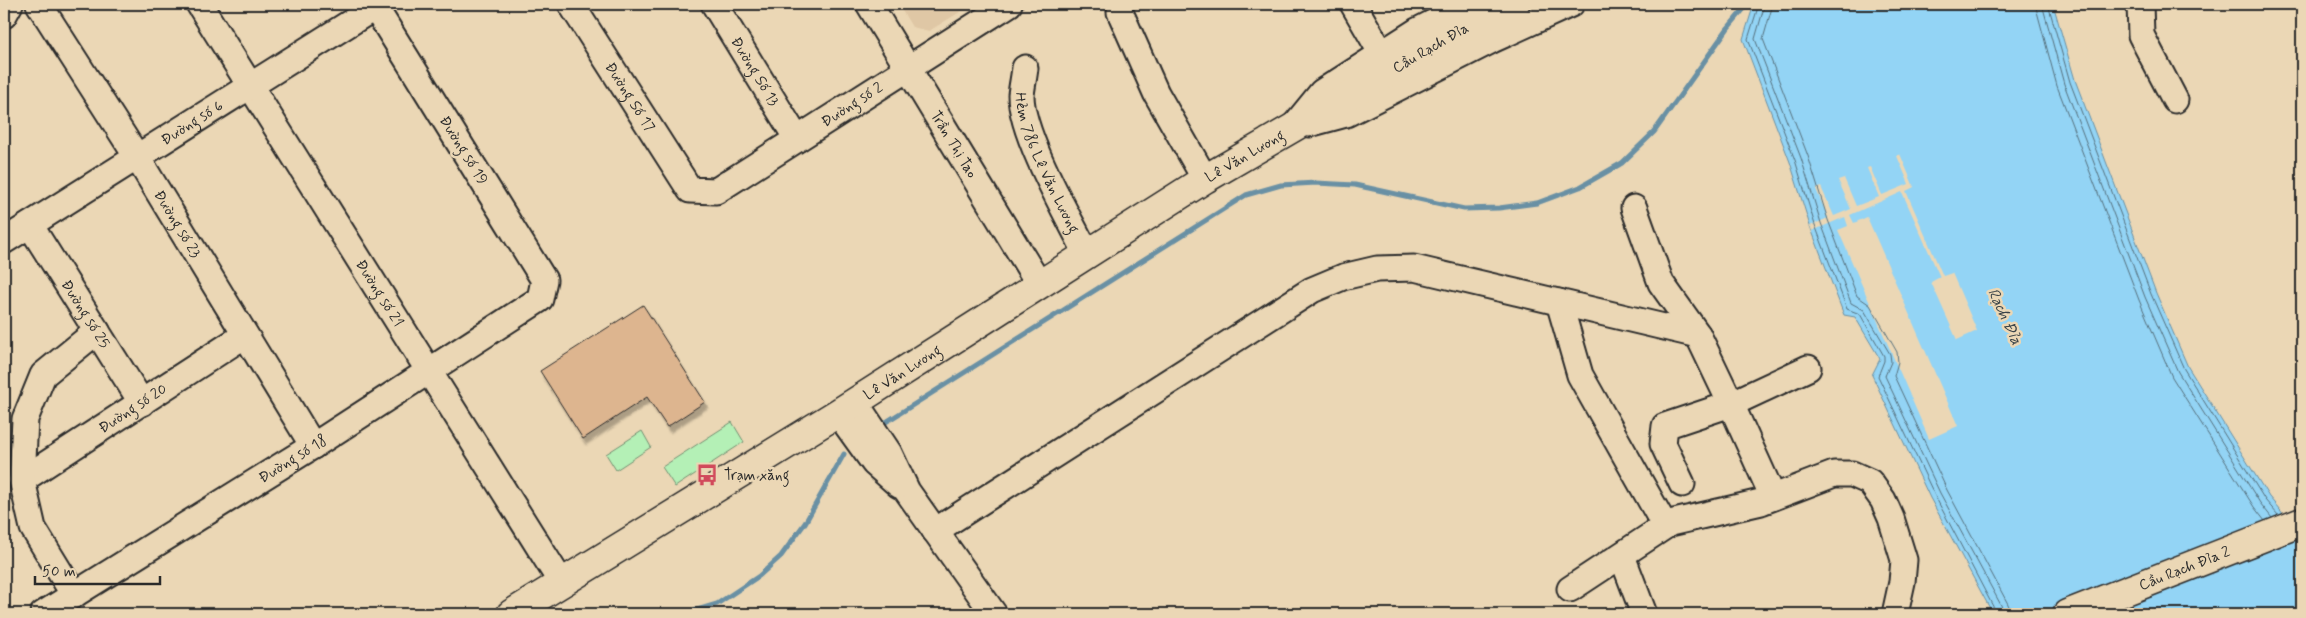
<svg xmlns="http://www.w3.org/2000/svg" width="2306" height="618" font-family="Mynerve,sans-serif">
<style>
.built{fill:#dfc7a5}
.green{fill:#b4f0b6;stroke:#708e70}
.water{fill:#93d4f5;stroke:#6990a4}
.pier{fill:#ebd7b5}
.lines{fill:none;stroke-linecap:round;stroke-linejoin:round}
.shore{stroke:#556f7c;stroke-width:1}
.stream{stroke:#6990a4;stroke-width:5}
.building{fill:#ddb58f;stroke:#2b2b2b;filter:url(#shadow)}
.minor-casing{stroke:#2b2b2b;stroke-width:29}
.major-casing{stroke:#2b2b2b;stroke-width:31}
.minor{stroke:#ebd7b5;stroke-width:25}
.major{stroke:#ebd7b5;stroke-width:28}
.labels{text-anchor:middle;stroke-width:5;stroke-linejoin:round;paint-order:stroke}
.street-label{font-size:15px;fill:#2b2b2b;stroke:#ebd7b5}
.poi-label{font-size:15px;fill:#2b2b2b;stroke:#ebd7b5;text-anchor:start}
.water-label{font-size:16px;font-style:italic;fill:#3b4449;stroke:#ebd7b5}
</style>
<defs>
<filter id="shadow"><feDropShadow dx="3" dy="5.5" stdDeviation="1" flood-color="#0004"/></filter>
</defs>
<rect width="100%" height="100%" fill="#ebd7b5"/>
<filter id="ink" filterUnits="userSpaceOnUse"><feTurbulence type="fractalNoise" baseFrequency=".02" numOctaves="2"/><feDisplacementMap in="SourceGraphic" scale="10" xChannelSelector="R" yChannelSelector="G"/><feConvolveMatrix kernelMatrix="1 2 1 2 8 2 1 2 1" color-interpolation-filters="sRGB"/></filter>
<g filter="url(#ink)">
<path class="built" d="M898 4H973L929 31 912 27Z"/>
<path class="green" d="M732 422 744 442 675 487 662 467Z
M642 431 651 447 616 470 606 454Z"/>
<path class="water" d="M1754 4H2053L2075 80 2156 293 2188 367 2269 497 2302 536V614H1993L1930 498 1872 375 1880 359 1855 317 1844 315 1810 226 1790 162 1743 39Z"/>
<path class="pier" d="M1900 154 1914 187 1906 191 1943 276 1952 273 1977 331 1957 340 1931 282 1940 277 1902 192 1850 215 1854 223 1867 217 1958 426 1929 439 1838 230 1848 226 1845 217 1812 231 1810 226 1828 218 1816 189 1821 187 1834 216 1851 209 1838 180 1844 178 1856 206 1879 197 1867 168 1870 167 1882 195 1909 184 1897 156Z"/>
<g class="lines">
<path class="shore" d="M1759 4 1748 39 1795 160 1815 225 1847 309 1860 314 1884 356V361L1878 376 1935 496 1997 614
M1765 4 1755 39 1801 158 1821 223 1851 303 1864 310 1890 354 1891 362 1885 376 1940 493 2002 607 2003 614
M1773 4 1763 39 1808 156 1828 220 1857 296 1870 305 1897 352 1898 362 1894 376 1947 490 2008 604 2011 614
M2035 4 2057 86 2139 300 2172 377 2254 507 2265 521
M2042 4 2064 84 2145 297 2178 372 2260 503 2272 518
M2048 4 2070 82 2151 294 2184 369 2265 500 2278 515"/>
<path class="stream" d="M886 422 1246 195 1281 185 1316 183 1355 185 1464 209 1499 208 1537 203 1580 187 1622 163 1654 132 1728 28 1748 4
M684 614 717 604 759 576 781 556 805 523 844 454"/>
</g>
<path class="building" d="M643 305 705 402 667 427 647 397 583 439 540 371Z"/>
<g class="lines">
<g class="minor-casing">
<g id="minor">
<path id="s1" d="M39 4 137 157 313 446"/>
<path id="s2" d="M199 4 561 582"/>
<path id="s3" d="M571 4 690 190 716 191 1009 4"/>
<path id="s4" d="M714 4 797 139"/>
<path id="s5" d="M869 4 1039 284"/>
<path d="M1353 4 1382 54"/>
<path d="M2140 4 2141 35 2175 100"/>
<path d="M1120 12 1156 93 1205 179"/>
<path d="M4 15 10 4"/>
<path id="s6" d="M1025 68C1024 77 1022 86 1021 95 1021 135 1068 216 1087 254"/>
<path d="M1309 124 1346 114 1492 40 1571 4"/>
<path d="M1295 125 1322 92 1417 31 1470 4"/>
<path d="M1634 208 1661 283 1698 335"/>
<path id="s7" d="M30 225 142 403"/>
<path id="s8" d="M4 241 380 4"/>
<path d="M1559 302 1580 375 1665 526"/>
<path d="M855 402 889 453 907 491 994 614"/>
<path d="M838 413 874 463 899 485"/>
<path id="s9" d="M22 480 245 335"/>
<path d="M1682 484 1663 444 1665 426 1731 404 1773 497"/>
<path d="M935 531 1312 290 1343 277 1377 269 1414 268 1698 335 1731 404 1808 368"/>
<path d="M1622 556 1644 614"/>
<path d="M1570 589 1670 523 1761 502 1834 474H1852L1870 482 1883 500 1891 518 1904 560 1902 582 1895 614"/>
<path d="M74 595 33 528 22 480 25 419 43 375 97 331"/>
<path id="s10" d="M43 614 313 446 540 299 544 280 373 4"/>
</g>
</g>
<g class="major-casing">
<g id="major">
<path id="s11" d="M511 614 838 413 1205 179 1464 28 1515 4"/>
<path id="s12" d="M2067 614 2302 522"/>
</g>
</g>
<use href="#minor" class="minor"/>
<use href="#major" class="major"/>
</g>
</g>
<defs>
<g id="bus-bare" transform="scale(1.725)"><path d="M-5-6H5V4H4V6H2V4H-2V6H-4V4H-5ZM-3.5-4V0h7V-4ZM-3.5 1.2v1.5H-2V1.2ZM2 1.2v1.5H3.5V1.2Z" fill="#d1495b" stroke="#ebd7b5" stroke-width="2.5" paint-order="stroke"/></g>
</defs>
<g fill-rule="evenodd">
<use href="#bus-bare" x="707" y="475"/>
</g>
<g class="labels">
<g class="street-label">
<text dy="5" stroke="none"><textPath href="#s11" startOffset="1080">Cầu Rạch Đỉa</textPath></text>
<text dy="5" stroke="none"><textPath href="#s4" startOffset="79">Đường Số 13</textPath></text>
<text dy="5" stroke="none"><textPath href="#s3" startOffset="110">Đường Số 17</textPath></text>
<text dy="5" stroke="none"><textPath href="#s3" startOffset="408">Đường số 2</textPath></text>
<text dy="5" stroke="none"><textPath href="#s8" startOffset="222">Đường số 6</textPath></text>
<text dy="5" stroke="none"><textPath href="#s5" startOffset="164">Trần Thị Tao</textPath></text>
<text transform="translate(464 150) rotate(58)" y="5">Đường số 19</text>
<text dy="5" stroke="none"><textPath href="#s11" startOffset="865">Lê Văn Lương</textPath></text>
<text dy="5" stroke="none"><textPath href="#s6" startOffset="100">Hẻm 786 Lê Văn Lương</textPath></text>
<text dy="5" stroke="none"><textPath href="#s1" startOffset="260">Đường số 23</textPath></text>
<text dy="5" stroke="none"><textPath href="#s2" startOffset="341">Đường số 21</textPath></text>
<text dy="5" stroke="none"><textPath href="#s7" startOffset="105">Đường số 25</textPath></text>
<text dy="5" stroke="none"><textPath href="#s11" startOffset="460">Lê Văn Lương</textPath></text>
<text dy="5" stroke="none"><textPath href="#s9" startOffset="132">Đường số 20</textPath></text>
<text dy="5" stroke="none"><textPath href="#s10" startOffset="294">Đường số 18</textPath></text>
<text dy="5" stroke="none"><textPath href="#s12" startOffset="126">Cầu Rạch Đỉa 2</textPath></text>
</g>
<g class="poi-label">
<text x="724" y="480">Trạm xăng</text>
</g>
<g class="water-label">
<text transform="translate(2006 316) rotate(65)" y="6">Rạch Đỉa</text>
</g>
</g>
<rect width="2306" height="618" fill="none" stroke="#ebd7b5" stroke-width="20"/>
<rect x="10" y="10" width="2286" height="598" fill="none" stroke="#2b2b2b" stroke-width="2" filter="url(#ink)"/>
<path d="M35 576v8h125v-8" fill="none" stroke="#2b2b2b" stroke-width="2.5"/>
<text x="42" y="576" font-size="15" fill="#2b2b2b" stroke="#ebd7b5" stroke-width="4" paint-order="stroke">50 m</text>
</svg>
